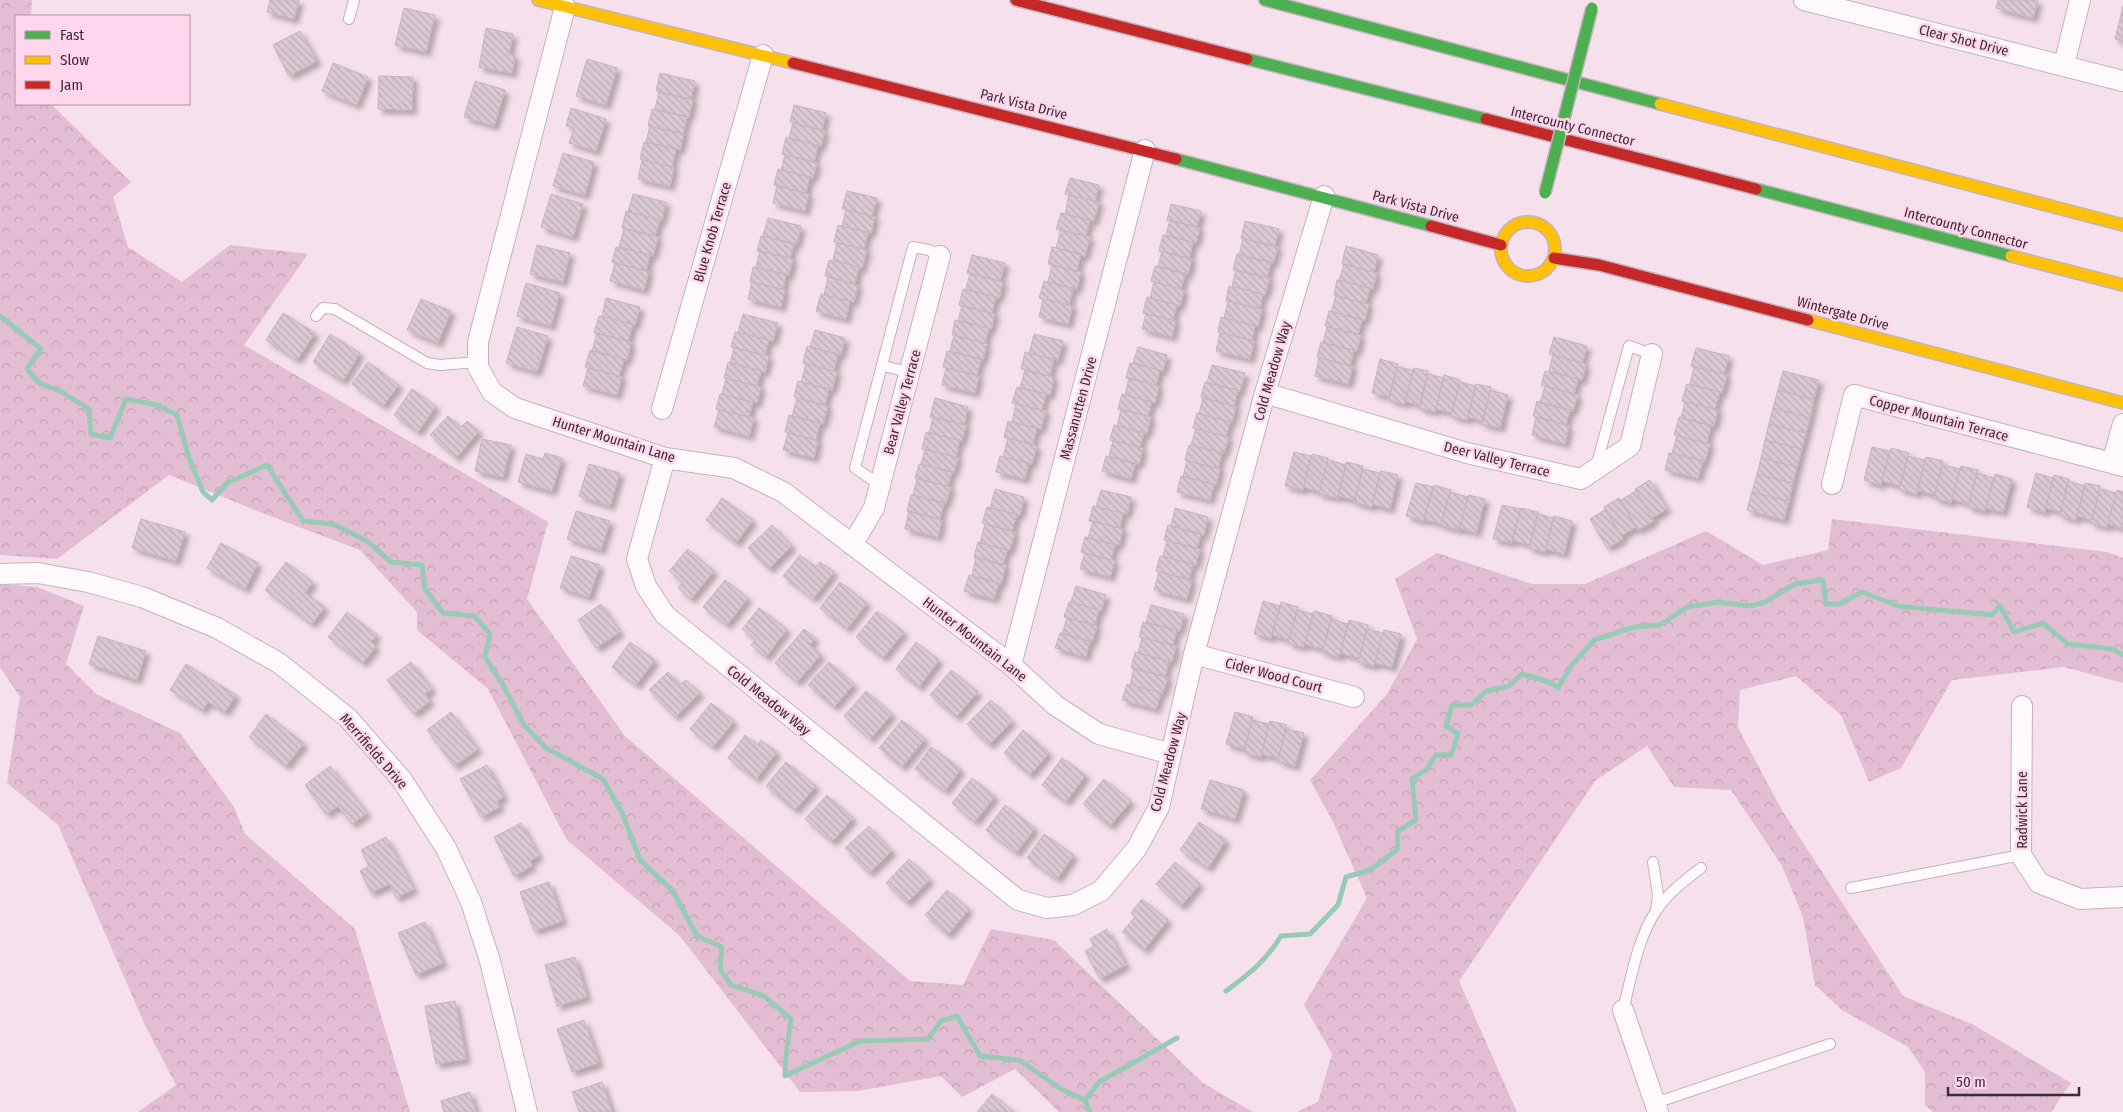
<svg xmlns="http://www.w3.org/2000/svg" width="2123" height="1112" font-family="'Fira Sans Condensed',sans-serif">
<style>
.forest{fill:url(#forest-crowns)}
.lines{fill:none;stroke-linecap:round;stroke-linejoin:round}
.stream{stroke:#98cbb6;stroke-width:5}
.building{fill:url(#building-back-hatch);stroke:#c6b5be;filter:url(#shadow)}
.lane-casing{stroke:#c4b3bc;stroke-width:12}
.street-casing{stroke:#c4b3bc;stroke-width:22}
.fast-casing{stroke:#c4b3bc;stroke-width:14}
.slow-casing{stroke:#c4b3bc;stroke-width:14}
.jam-casing{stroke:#c4b3bc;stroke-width:14}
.lane{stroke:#fefafc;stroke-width:10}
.street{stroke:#fefafc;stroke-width:20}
.fast{stroke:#4caf50;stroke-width:11}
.slow{stroke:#ffc107;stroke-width:11}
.jam{stroke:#c62828;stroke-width:11}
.fast-bridge-casing{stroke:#c4b3bc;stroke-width:14;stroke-linecap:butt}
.fast-bridge{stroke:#4caf50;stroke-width:11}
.labels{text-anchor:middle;stroke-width:5;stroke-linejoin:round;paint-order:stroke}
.street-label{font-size:14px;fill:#3b2c34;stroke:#ffd7ec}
</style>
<defs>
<pattern id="forest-crowns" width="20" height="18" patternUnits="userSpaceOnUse" patternTransform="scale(1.25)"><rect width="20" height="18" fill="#e3bed2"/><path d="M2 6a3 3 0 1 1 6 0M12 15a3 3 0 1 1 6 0" fill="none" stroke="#c4a3b5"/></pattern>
<pattern id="building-back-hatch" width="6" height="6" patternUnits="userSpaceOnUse" patternTransform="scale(1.25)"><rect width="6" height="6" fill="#dac9d2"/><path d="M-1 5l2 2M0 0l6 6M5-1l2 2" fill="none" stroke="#bcadb5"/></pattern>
<filter id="shadow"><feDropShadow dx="4.5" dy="4.5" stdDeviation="2.5" flood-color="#0004"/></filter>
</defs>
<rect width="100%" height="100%" fill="#f6e0eb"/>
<path class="forest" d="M0 0H32L31 16H16V104H53L55 108 131 182 113 197 128 247 182 282 230 245 308 254 244 345 548 522 527 599 625 736 910 981 963 985 991 929 1054 940 1203 1083 1253 1112H1059L1015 1069 962 1097 941 1076 858 1091 800 1092 680 936 567 840 488 689 417 630V612L360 550 262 513 169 475 57 559 0 555Z
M1832 519 2107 552 2123 558V683L2064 667 1952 680 1901 768 1869 782 1841 715 1796 676 1740 690 1738 728 1783 812 1903 996 1974 1025 2071 1083 2051 1112H1933L1925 1105V1072L1908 1047 1842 1010 1815 985 1803 917 1782 866 1731 790 1674 787 1647 746 1596 780 1459 981 1517 1112H1297L1318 1102 1332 1054 1304 1005 1367 898 1333 822 1310 780 1387 694 1417 639 1395 579 1437 553 1532 584H1585L1706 531 1763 565 1828 550Z
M0 584 37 587 84 606 66 664 96 694 180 733 234 807 245 834 355 929 410 1112H138L176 1085 144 1023 58 825 7 783 20 697 0 667Z"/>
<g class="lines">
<path class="stream" d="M0 316 41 349 27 369 39 383 62 392 89 409 91 434 110 438 126 399 157 405 177 415 189 458 203 492 212 500 227 483 267 465 303 521 333 524 367 541 391 562 422 565 425 589 443 613 474 616 490 634 485 657 503 685 524 725 546 748 603 779 623 815 640 860 673 891 697 936 722 947 720 969 731 985 764 996 791 1019 786 1056 785 1076 860 1041 928 1039 941 1021 957 1016 980 1056 1019 1060 1061 1089 1085 1100 1099 1082 1177 1038
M1226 991C1249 974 1266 961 1281 936L1310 934 1338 905 1346 877 1370 870 1397 850 1398 831 1416 820 1412 779 1427 769 1436 755H1451L1458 734 1446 726 1452 705H1471L1486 691 1509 686 1522 674 1549 682 1558 688 1571 666 1594 640 1634 627 1660 625 1687 607 1718 602 1750 606 1765 602 1795 584 1823 580 1826 604H1839L1862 592 1898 606 1992 615 2000 606 2014 632 2043 623 2068 644 2112 649 2123 655
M1085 1100 1090 1112"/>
</g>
<path class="building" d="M270 0H299L294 19 267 12Z
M1998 0H2038L2033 18 1996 8Z
M2123 6V41L2115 39Z
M404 8 435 15 426 52 395 45Z
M486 28 513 34 509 54 515 55 512 73 479 67Z
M300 31 317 61 289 76 273 45Z
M587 59 617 68 606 105 576 96Z
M333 63 368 77 357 105 322 91Z
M660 73 695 81 691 99 656 91Z
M379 76 413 77 412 110 378 109Z
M475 81 505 90 494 126 464 117Z
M659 92 693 100 689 117 655 109Z
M794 105 826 113 822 130 790 122Z
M571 108 606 119 596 151 569 143 574 128 566 126Z
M652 109 687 117 683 134 648 126Z
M793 123 825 131 821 146 789 138Z
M650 126 684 134 680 150 646 142Z
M786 137 818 146 814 162 782 154Z
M644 142 676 149 672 167 640 159Z
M563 153 594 162 585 195 553 186Z
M785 155 817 163 813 178 781 170Z
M642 160 674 167 670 186 638 179Z
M778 169 810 177 806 193 774 185Z
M1070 178 1099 185 1095 201 1065 194Z
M777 186 809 194 805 211 773 203Z
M847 191 877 198 872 216 842 209Z
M551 194 583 204 573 237 541 227Z
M633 194 666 202 662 220 628 212Z
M1069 195 1099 202 1094 221 1065 214Z
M1171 204 1201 211 1197 227 1167 220Z
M846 210 875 217 871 233 842 226Z
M626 211 660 220 655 236 622 228Z
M1061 213 1090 220 1086 236 1056 229Z
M768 218 801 226 797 244 763 236Z
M1170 220 1200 228 1196 243 1166 235Z
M1245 221 1279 229 1275 246 1241 238Z
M838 225 868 233 864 249 834 242Z
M624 229 658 237 653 256 619 247Z
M1061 230 1090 237 1085 256 1056 248Z
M1163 235 1193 242 1189 259 1159 251Z
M761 236 794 244 790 258 757 251Z
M1243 239 1278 247 1273 263 1239 255Z
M837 243 867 250 862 268 833 260Z
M537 245 570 253 563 282 530 274Z
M1346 246 1378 255 1374 272 1342 264Z
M616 247 650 255 646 271 612 262Z
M1052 247 1081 254 1077 271 1048 264Z
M760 251 793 259 789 275 756 267Z
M1162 251 1192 259 1188 274 1158 266Z
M1237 254 1271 262 1267 278 1233 270Z
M972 255 1005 263 1000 281 967 273Z
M829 260 859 267 855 284 825 276Z
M615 263 649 271 644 290 610 281Z
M1344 264 1377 273 1373 289 1339 280Z
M1052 265 1081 272 1077 289 1048 282Z
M1155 266 1185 274 1181 289 1151 281Z
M753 267 786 275 783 289 750 282Z
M1236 270 1270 278 1265 295 1232 286Z
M970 273 1003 282 999 298 966 289Z
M828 277 858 285 854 302 824 295Z
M1337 280 1370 288 1366 303 1334 295Z
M1044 281 1073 289 1069 305 1039 298Z
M752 282 785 290 781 307 748 299Z
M1154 282 1184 290 1180 306 1150 298Z
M526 283 560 293 551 326 517 316Z
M1229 286 1263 294 1260 309 1226 301Z
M963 289 996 297 992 313 959 305Z
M821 294 850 301 846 319 816 311Z
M1336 296 1369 304 1365 320 1331 312Z
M1147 297 1177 305 1173 320 1143 313Z
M606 298 640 307 635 325 602 316Z
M421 299 451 311 438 343 407 330Z
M1043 299 1073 306 1068 324 1039 317Z
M1228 301 1262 309 1258 326 1224 318Z
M962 306 995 314 991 329 958 320Z
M1329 311 1362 320 1358 334 1325 326Z
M283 313 315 333 297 360 266 340Z
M743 314 778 323 773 341 738 332Z
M1146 314 1176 321 1172 337 1142 329Z
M599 316 633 324 628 341 594 333Z
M1221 317 1255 326 1252 340 1218 332Z
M955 320 989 328 985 343 952 335Z
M517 327 548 336 537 372 506 363Z
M1327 327 1361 335 1357 351 1323 343Z
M815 330 845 338 841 355 810 347Z
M735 332 769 340 765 355 731 347Z
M597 333 631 342 627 360 592 351Z
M1220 333 1254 341 1250 359 1216 351Z
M330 334 360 353 343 381 313 362Z
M1034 334 1063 341 1058 360 1029 353Z
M954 335 987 344 983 360 950 351Z
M1554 337 1587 346 1582 363 1549 354Z
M1321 342 1354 350 1350 366 1317 357Z
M807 346 838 354 834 371 803 363Z
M1138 347 1167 355 1163 371 1133 363Z
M734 348 769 356 765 372 730 363Z
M1696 348 1729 356 1724 374 1691 366Z
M590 350 624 359 619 376 585 367Z
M947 351 981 359 977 375 943 367Z
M1025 352 1054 359 1050 376 1021 369Z
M1553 355 1586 364 1582 380 1549 371Z
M1319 358 1353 366 1348 384 1315 376Z
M1380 359 1398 364 1389 397 1372 393Z
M368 362 399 385 383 406 352 384Z
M728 362 761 371 757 386 724 378Z
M1130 363 1160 370 1156 385 1126 378Z
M806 364 837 372 832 390 801 382Z
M1212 365 1245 373 1240 391 1207 383Z
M1397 367 1413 370 1405 404 1389 400Z
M1694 367 1727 375 1722 393 1690 384Z
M588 368 622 377 617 395 583 386Z
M946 368 979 376 975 393 942 385Z
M1414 368 1428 371 1420 405 1405 401Z
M1025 370 1054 377 1050 395 1020 388Z
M1545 371 1578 379 1574 394 1541 385Z
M1783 371 1819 380 1814 399 1778 390Z
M1428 374 1444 378 1435 412 1419 408Z
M1444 375 1460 380 1452 413 1436 409Z
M726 378 761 387 757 403 722 394Z
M1129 378 1159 386 1155 403 1125 395Z
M798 381 829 389 825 405 794 397Z
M1205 382 1238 390 1234 406 1201 397Z
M1460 382 1476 386 1467 420 1451 416Z
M1476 384 1491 387 1482 421 1468 417Z
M1687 384 1720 392 1715 409 1682 401Z
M1545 386 1578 395 1573 411 1540 403Z
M1017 387 1046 394 1042 410 1012 403Z
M412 389 436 406 418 432 394 415Z
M1490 390 1508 395 1500 428 1482 424Z
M1778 390 1814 399 1810 418 1773 408Z
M720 394 753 402 749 417 716 409Z
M1122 394 1152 402 1148 416 1118 409Z
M797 398 828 406 823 424 792 416Z
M935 398 968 407 964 425 930 417Z
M1203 398 1236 406 1232 422 1199 414Z
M1537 401 1570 410 1566 425 1533 416Z
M1685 402 1718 410 1714 426 1681 418Z
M1016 404 1046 411 1041 429 1012 422Z
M1773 408 1810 418 1806 433 1769 424Z
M1121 409 1151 417 1147 433 1117 426Z
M719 410 754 418 749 436 714 427Z
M1197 413 1230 422 1226 436 1193 428Z
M789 415 820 423 816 440 785 432Z
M448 416 461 427 467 421 479 431 456 458 430 435Z
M933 417 966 425 962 441 929 433Z
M1536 417 1569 426 1565 444 1532 435Z
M1679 417 1711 425 1707 443 1674 435Z
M1008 421 1037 428 1033 444 1004 437Z
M1769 424 1806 433 1802 449 1765 440Z
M1114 425 1144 433 1140 447 1110 440Z
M1196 429 1229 437 1224 453 1191 445Z
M926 432 960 440 956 457 922 449Z
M788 433 818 441 814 458 783 450Z
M1677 436 1710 444 1705 461 1672 453Z
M1008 438 1037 446 1032 464 1003 457Z
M482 439 511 445 503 477 475 471Z
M1765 440 1802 449 1797 467 1761 458Z
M1113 441 1143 448 1139 464 1109 456Z
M1189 445 1222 453 1218 469 1185 460Z
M1872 447 1890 451 1881 485 1864 480Z
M1891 448 1909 453 1900 486 1882 481Z
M925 449 958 458 954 472 921 464Z
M1294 452 1311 456 1303 490 1285 486Z
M545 453 562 458 552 491 518 482 526 454 543 459Z
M1669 453 1703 461 1698 478 1665 470Z
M1312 454 1328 458 1320 492 1304 487Z
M1000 456 1029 463 1025 479 996 472Z
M1106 456 1135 464 1131 479 1102 471Z
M1908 456 1925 460 1917 494 1899 489Z
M1926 457 1943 461 1935 495 1917 490Z
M1761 458 1797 467 1793 483 1757 474Z
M1328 460 1346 465 1338 498 1319 494Z
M1187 461 1220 469 1216 485 1183 476Z
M1346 462 1363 466 1355 500 1338 496Z
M589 464 620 473 610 506 579 496Z
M919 464 952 472 948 486 915 478Z
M1943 465 1960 469 1951 503 1934 498Z
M1961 466 1978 470 1969 504 1952 499Z
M1363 469 1380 473 1372 507 1354 502Z
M1381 471 1398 475 1390 509 1372 504Z
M1977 473 1994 478 1985 511 1968 507Z
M2036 473 2053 478 2045 512 2027 507Z
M1757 474 1793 483 1789 501 1752 492Z
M1995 474 2012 479 2003 512 1986 508Z
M2054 475 2069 479 2061 512 2046 508Z
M1181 476 1214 484 1210 500 1177 492Z
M917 479 951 487 946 503 913 495Z
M1650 480 1667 509 1652 518 1635 489Z
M2068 481 2085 486 2076 520 2060 515Z
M1416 483 1433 487 1424 521 1406 516Z
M2085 483 2100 486 2092 520 2077 516Z
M1434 485 1451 490 1441 524 1424 519Z
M995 489 1024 497 1020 515 990 508Z
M2100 489 2116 493 2107 527 2091 523Z
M1101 490 1131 497 1127 514 1096 507Z
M2117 490 2123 492V528L2108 524Z
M1636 491 1654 521 1638 530 1621 500Z
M1450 492 1468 497 1459 530 1441 525Z
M1752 492 1789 501 1784 520 1747 510Z
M911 495 944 503 940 519 907 511Z
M1469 495 1485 499 1476 533 1459 528Z
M722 498 753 520 736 543 706 520Z
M1619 498 1636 527 1621 536 1604 507Z
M1502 505 1520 509 1512 543 1493 539Z
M1093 506 1123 513 1120 528 1089 521Z
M987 507 1017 514 1012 531 982 523Z
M1175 508 1208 517 1204 535 1171 526Z
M1521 508 1538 512 1530 545 1512 540Z
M1606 509 1623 539 1607 548 1590 519Z
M576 511 610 521 601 550 567 539Z
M909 511 942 520 938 537 905 529Z
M1538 514 1554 518 1545 552 1529 548Z
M1554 516 1572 521 1564 554 1546 549Z
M141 519 185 532 176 561 132 548Z
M1093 521 1123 529 1119 545 1088 538Z
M985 524 1015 532 1010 550 980 543Z
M772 525 792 546 769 569 748 548Z
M1168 525 1201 534 1197 548 1164 540Z
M1085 537 1115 545 1111 560 1081 552Z
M1167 541 1200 549 1196 565 1163 556Z
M978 542 1007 550 1003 565 974 557Z
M221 543 258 563 245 589 207 568Z
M688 549 714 571 691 599 678 588 683 582 669 571Z
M1085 553 1115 561 1110 577 1080 569Z
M800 555 816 567 820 562 834 572 813 599 783 576Z
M571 556 600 565 589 597 560 588Z
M1160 556 1193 564 1189 580 1156 571Z
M976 557 1006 565 1001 584 972 576Z
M286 562 313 582 305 593 325 607 312 624 265 590Z
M1159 572 1192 580 1187 599 1154 590Z
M969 575 999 583 994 599 964 591Z
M725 580 748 598 727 625 703 607Z
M840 582 867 603 847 629 820 608Z
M1076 586 1106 595 1101 611 1071 602Z
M1263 601 1280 606 1271 638 1254 634Z
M1069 602 1099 610 1095 625 1064 617Z
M1281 602 1298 607 1289 640 1272 635Z
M601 604 620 632 596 648 578 620Z
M1151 605 1184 614 1180 631 1146 623Z
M759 608 787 629 766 657 751 645 755 639 742 629Z
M1297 610 1313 614 1304 647 1288 643Z
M877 611 904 632 883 658 856 637Z
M1314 611 1332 616 1323 649 1305 644Z
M347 612 377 635 371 642 376 646 363 663 328 637Z
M1067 618 1097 626 1092 642 1062 634Z
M1331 619 1348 624 1339 657 1322 652Z
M1349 620 1368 625 1359 658 1340 653Z
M1143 622 1177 630 1173 645 1139 637Z
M804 629 815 638 810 645 821 655 797 682 775 663Z
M1367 629 1383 633 1374 666 1358 662Z
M1384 630 1401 634 1392 667 1375 663Z
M1060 633 1090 641 1086 657 1055 648Z
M98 636 146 651 137 680 89 664Z
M1142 638 1176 646 1172 662 1138 653Z
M630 642 655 660 636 685 612 667Z
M916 642 939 660 919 687 896 669Z
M1135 652 1169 661 1165 677 1131 668Z
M411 662 432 689 425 694 430 701 414 714 387 680Z
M829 662 854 684 834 707 808 685Z
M186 664 236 695 225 712 208 702 203 710 170 690Z
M1134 668 1168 677 1163 693 1130 685Z
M951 670 978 692 956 717 930 695Z
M668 672 680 685 686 680 700 693 675 717 649 690Z
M1127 684 1161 693 1156 709 1122 700Z
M866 691 892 714 870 739 844 716Z
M991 700 1012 721 989 745 967 724Z
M711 703 734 721 713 747 690 729Z
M451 712 478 749 454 766 427 730Z
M1235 712 1253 717 1244 749 1226 744Z
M266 714 304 743 286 766 249 737Z
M902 720 925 739 902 767 879 748Z
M1252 720 1269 724 1261 757 1244 753Z
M1270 721 1287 725 1278 758 1261 754Z
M1286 729 1304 733 1295 766 1278 761Z
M1023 730 1049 753 1030 775 1004 753Z
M745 735 758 745 761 740 777 752 756 779 728 758Z
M931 747 961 769 945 791 915 769Z
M1062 758 1086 775 1066 802 1042 785Z
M786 762 816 786 795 810 766 786Z
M487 765 504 797 497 801 500 807 481 817 460 779Z
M330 766 367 813 352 824 338 806 326 814 305 785Z
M972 778 995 796 975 822 952 803Z
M1104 779 1131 801 1110 826 1083 804Z
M1210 780 1244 790 1235 819 1201 809Z
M827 795 853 818 832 842 805 819Z
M1005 805 1035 828 1016 853 986 830Z
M1199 822 1226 840 1208 868 1180 850Z
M521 823 539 856 530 861 532 866 514 876 494 837Z
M869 826 892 851 869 873 845 848Z
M1044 834 1074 855 1057 879 1027 858Z
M386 837 414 889 396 898 389 884 371 893 360 871 369 866 361 850Z
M909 859 930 879 907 903 886 883Z
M1175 862 1200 884 1181 906 1156 884Z
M549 882 563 921 534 931 520 892Z
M947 890 969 909 948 935 925 915Z
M1142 899 1168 920 1144 950 1122 932 1135 917 1131 913Z
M425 922 443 963 416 975 398 933Z
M1107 929 1126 965 1100 979 1085 951 1094 946 1090 939Z
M575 957 587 997 557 1006 545 965Z
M455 1001 466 1059 436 1064 425 1006Z
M584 1020 599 1063 572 1072 557 1029Z
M602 1082 612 1112H579L572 1092Z
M470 1092 476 1112H444L441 1101Z
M992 1094 1014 1112H977Z"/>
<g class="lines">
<g class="lane-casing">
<path id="lane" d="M349 19 354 0
M316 316 323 308 335 309 427 363 440 365 478 362
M883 366 909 372
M1596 467 1629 346 1652 354
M880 485 855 468 913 247 929 250 940 256
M1653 862 1658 895 1656 910
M1851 888 2021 855
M1623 1010C1631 979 1638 937 1656 911 1667 894 1685 880 1701 868
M1655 1103 1830 1044"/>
</g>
<g class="street-casing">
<path id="street" d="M1804 0 2123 81
M565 7 478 342V367L492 392 515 408 665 458 734 468 783 492 1011 665 1055 705 1099 734 1171 754
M2064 65 2080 0
M1265 393 1467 453 1581 479 1630 446 1652 354
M662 409 763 55
M665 458 637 559 646 586 665 615 1018 900 1047 908 1073 905 1101 891 1137 848 1159 807 1194 654 1265 393 1324 196
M2112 463 2123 424
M1832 484 1854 395 2123 466
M852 545 874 508 940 256
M0 574 38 573 88 582 142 597 217 628 279 663 348 718 402 780 446 848 471 902 490 961 527 1112
M1194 654 1354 697
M1011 665 1145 150
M2022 706 2021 855 2039 883 2080 899 2123 897
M1623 1010 1658 1112"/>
</g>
<g class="fast-casing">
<path id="fast" d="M1265 0 1660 104
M1247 59 1486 119
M1176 159 1431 226
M1756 189 2011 256"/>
</g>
<g class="slow-casing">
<path id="slow" d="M538 0 793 63
M1660 104 2123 225
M1501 249a27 27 0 1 1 54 0a27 27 0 1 1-54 0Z
M2011 256 2123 285
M1808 320 2123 403"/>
</g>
<g class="jam-casing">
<path id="jam" d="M1016 0 1247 59
M793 63 1176 159
M1486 119 1756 189
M1431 226 1501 245
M1554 258 1599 265 1808 320"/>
</g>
<use href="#lane" class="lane"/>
<use href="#street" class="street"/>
<use href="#fast" class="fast"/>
<use href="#slow" class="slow"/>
<use href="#jam" class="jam"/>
<g class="fast-bridge-casing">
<path id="fast-bridge" d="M1545 193 1592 8"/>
</g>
<use href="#fast-bridge" class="fast-bridge"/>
</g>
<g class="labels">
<g class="street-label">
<text transform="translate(1964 40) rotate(14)" y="5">Clear Shot Drive</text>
<text transform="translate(1024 104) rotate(14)" y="5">Park Vista Drive</text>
<text transform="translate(1573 126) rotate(14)" y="5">Intercounty Connector</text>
<text transform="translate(1416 206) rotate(15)" y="5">Park Vista Drive</text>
<text transform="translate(1966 228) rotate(15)" y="5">Intercounty Connector</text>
<text transform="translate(712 232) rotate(-74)" y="5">Blue Knob Terrace</text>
<text transform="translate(1843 313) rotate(15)" y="5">Wintergate Drive</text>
<text transform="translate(1272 371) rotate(-74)" y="5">Cold Meadow Way</text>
<text transform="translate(902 402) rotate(-75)" y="5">Bear Valley Terrace</text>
<text transform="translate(1078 408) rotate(-75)" y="5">Massanutten Drive</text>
<text transform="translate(1939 418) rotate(15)" y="5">Copper Mountain Terrace</text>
<text transform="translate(614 439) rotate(17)" y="5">Hunter Mountain Lane</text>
<text transform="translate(1497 459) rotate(14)" y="5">Deer Valley Terrace</text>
<text transform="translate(975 639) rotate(38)" y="5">Hunter Mountain Lane</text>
<text transform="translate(1274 675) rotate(15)" y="5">Cider Wood Court</text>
<text transform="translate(769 700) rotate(39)" y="5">Cold Meadow Way</text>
<text transform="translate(374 751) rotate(49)" y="5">Merrifields Drive</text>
<text transform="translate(1168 762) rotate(-75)" y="5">Cold Meadow Way</text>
<text transform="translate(2022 810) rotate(-90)" y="5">Radwick Lane</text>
</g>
</g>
<rect x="15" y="15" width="175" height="90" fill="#ffd7ec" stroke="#b193a2"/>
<rect x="25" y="31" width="25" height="8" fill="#4caf50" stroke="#b193a2"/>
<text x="60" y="40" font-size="15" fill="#3b2c34">Fast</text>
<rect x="25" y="56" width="25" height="8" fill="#ffc107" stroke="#b193a2"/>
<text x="60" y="65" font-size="15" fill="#3b2c34">Slow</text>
<rect x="25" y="81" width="25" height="8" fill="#c62828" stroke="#b193a2"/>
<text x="60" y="90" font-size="15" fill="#3b2c34">Jam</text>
<path d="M1948 1087v8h131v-8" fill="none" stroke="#3b2c34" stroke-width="2.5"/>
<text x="1956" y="1087" font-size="15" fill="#3b2c34" stroke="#ffd7ec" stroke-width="4" paint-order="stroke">50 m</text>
</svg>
